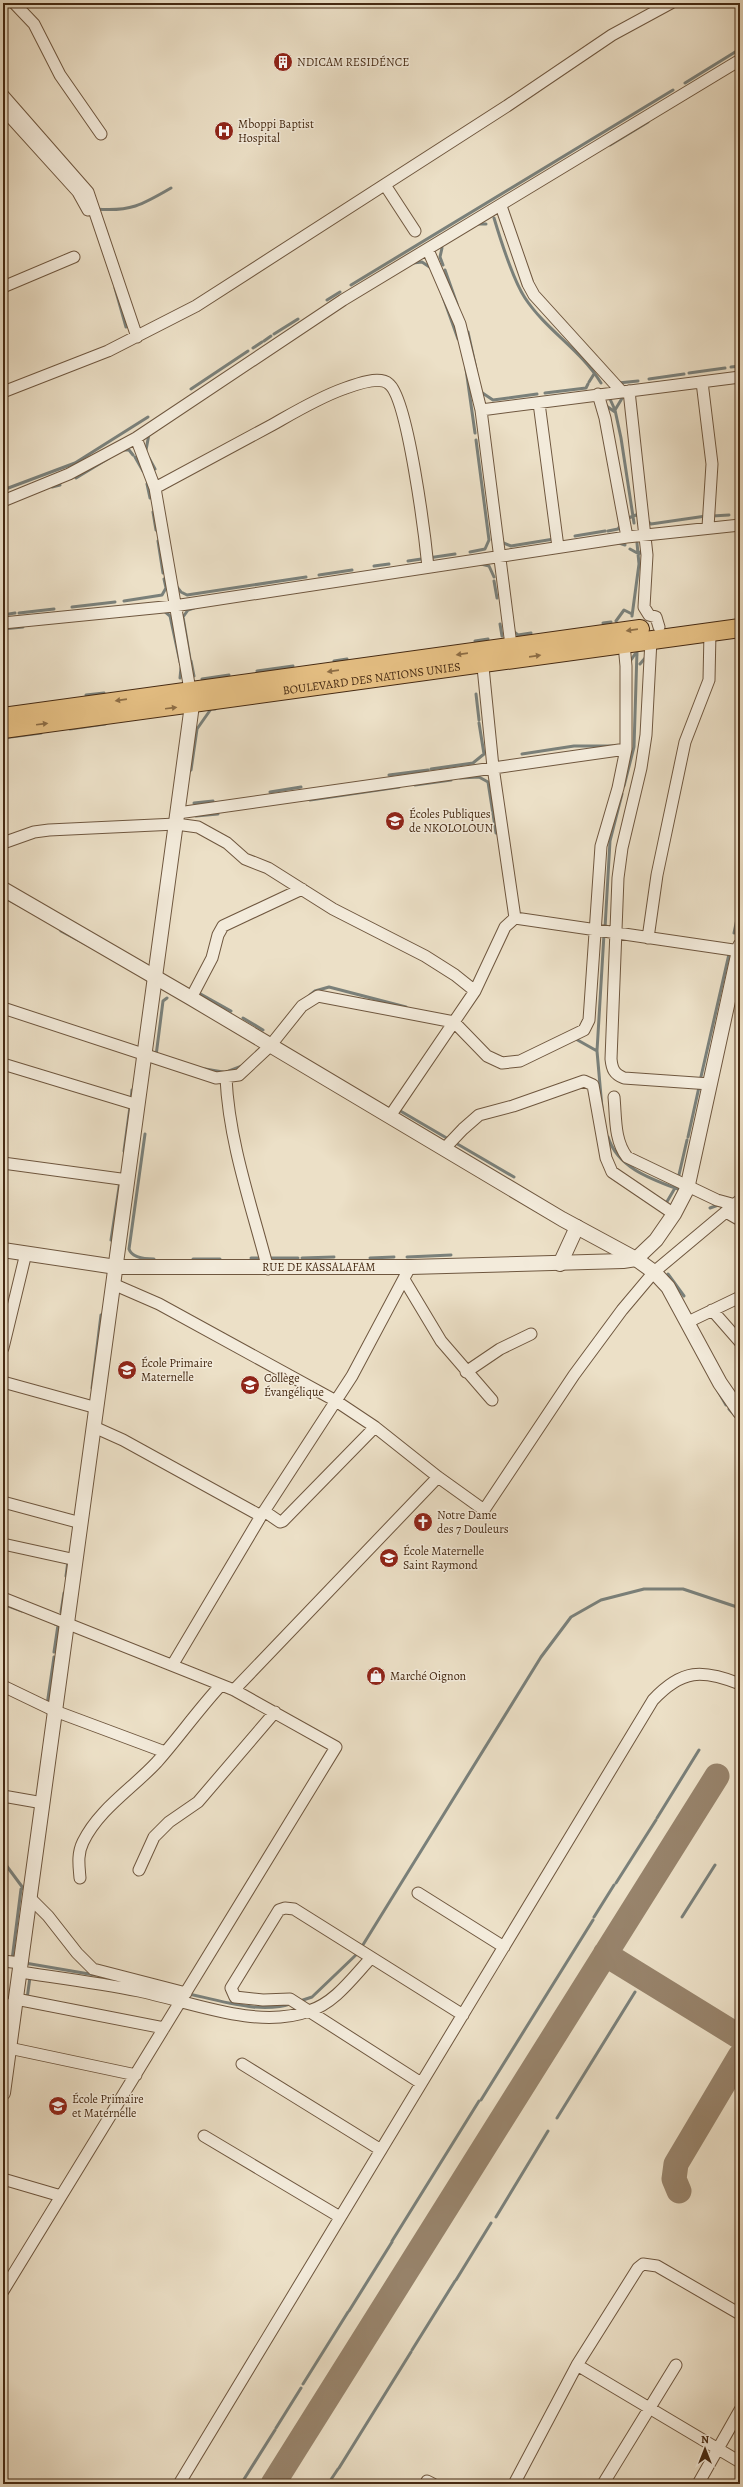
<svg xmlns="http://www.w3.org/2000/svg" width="743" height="2487" font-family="Alegreya,serif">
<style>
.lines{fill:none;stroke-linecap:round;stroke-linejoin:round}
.stream{stroke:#7a807a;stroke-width:3}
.taxiway{stroke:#98846c;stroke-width:25}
.minor-casing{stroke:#6f573f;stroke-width:13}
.tertiary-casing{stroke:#6f573f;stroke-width:16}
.primary-casing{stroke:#452912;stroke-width:20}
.minor{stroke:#f3ebdb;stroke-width:11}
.tertiary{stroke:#f3ebdb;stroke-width:14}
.primary{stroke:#e6c084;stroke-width:18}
.oneway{fill:#8d6d45}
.labels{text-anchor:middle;stroke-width:3;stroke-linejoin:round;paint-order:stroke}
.poi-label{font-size:12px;fill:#452912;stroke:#f3ebdb;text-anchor:start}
.street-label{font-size:12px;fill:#452912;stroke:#f3ebdb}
</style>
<rect width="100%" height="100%" fill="#ece0c7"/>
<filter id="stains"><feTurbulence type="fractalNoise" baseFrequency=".005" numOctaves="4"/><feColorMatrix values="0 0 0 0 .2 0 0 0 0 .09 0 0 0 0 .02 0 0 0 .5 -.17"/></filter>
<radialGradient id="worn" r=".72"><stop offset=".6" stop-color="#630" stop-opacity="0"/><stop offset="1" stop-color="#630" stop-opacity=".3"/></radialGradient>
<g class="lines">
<path class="stream" d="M685 83 740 49
M610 145 648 122
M96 209C130 212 142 205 171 188
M494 218C500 238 514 281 525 298 546 330 581 350 601 383
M478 224H486
M442 248 440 257 443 265
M413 263 422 262 431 268
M445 270 457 304
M351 285 673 90
M115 288 126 327
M443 297 458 339
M327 300 340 292
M468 332 476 369
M274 334 298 319
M264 341 271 336
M253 348 262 342
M731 367 740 366
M466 369 475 433
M689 373 725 368
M649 379 684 374
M589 382 594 374
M618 383 638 381
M191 389 248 351
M481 392 493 400 537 394
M545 393 586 388 588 384
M610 399 615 410 621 438 634 523
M605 405 615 412
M615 410 624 395
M122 450H129L133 455
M146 450 149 434
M135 457 143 471
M149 458 155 469
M76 478 109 458
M147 484 150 498
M52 487 60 485
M3 490 75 463 148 417
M153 512 156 530
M712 516 729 515
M626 519 636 515 641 517
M647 521 651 524 706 516
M608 531 618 529 621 525
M575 536 605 531
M158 541 163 573
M501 542 511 546 554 539
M619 543 625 545
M630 549 639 554 643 549
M470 552 485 549 489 540 476 440
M408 561 455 554
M481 564 489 566 494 577
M374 566 389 564
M319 575 352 570
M494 581 497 598
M177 587 181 592 187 595 306 577
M124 601 162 595 166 588 164 579
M72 607 115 602
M163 610 170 616 180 662
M19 613 54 609
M3 615 15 613
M632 616 639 564 637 543
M616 621 624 610 632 614
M603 623 611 622
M500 624 502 636
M3 629 23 627
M513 631 518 635 531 633
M475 641 488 639
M628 658 631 660 635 654 637 655
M190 659 183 617 188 610 194 608
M191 661 194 676
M334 661 347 659
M640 664 646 657
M257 671 293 666
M180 678 181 668
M202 679 229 675
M476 694 479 720
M86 695 104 693
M70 729 105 724
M3 738 41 733
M522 754 574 746H613
M431 769 473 763 484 754 479 723
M191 770 197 729 211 709H215
M389 775 428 770
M460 778 479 777 488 782 496 833
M415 785 451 780
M624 786 634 747 637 651
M270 792 301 787
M310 800 399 787
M194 803 213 801
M196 816 218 814
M5 898 33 913
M605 928 610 841 622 794
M61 931 91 947
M734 933 740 905
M197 992 231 1011
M310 995 315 991 329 987 406 1007
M243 1018 263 1030
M574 1038 597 1051
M156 1056 163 1001 167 998
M205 1069 223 1072
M229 1071 242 1066
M700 1081 729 954
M131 1100 132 1090
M602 1108 597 1051 604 934
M397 1109 450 1140
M145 1134 129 1249C132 1258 145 1259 154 1259
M608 1137C618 1169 654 1180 683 1191
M688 1137 699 1087
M454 1142 514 1177
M124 1151 130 1107
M678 1179 687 1140
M665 1205 675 1188
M710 1208 721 1204
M733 1210 740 1213
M111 1240 120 1181
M407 1257 451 1255
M251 1258H298
M302 1258 334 1257
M370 1258 394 1257
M193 1259H220
M668 1274 684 1296
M92 1388 101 1315
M718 1391 726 1405
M729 1409 740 1421
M66 1576 68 1561
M3 1604 22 1611
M61 1612 64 1593
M54 1652 58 1625 55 1624
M47 1705 54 1657
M657 1818 699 1750
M3 1861 26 1892
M616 1883 656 1820
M594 1917 614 1885
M682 1917 715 1865
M361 1948 541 1657 571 1617 601 1600 644 1589H683L740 1608
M12 1960 21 1889
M25 1963 95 1975
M188 1994C221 2000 260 2015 293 2003
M27 1999 30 1977
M300 2001 312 1997 358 1953
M481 2100 593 1920
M557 2118 635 1992
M496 2217 548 2131
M392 2241 479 2101
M456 2280 491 2223
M349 2311 392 2242
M412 2350 455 2281
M303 2384 348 2312
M276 2428 301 2388
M339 2468 411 2352
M241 2484 275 2430
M328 2484 338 2469"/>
<path class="taxiway" d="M605 1954 740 2037
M679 2191 674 2179 676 2164 740 2056
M273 2484 717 1776"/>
<g class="minor-casing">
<path id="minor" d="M14 3 34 24 60 75 101 134
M3 95 88 192 137 337
M3 109 78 192 88 210
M385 185 415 231
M501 206 528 284 534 295 622 392
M428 250 460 324 481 410 512 653
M3 287 74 257
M702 382 712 464 708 527
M629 391 647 555 644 607 649 615 656 617 659 627
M3 392 108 351 196 306 507 106 612 35 671 3
M598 394 605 418 627 537
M539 403 558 547
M481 410 740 377
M136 438 155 488 190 690
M155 488C194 467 233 446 272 425 295 412 318 398 343 389 354 385 379 375 389 384 408 399 425 537 428 567
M3 501 69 474 136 438 343 300 740 60
M3 623 174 606 627 537 740 525
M651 640 646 735 641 768 622 848 618 878 611 1059C612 1069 614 1074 624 1078L710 1084
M178 813 626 749
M3 843 34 832 49 830 176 824 198 827 227 843 245 859 268 868 333 909 425 956 455 975 475 991
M515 918 740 951
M648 938 657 875 685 742 709 680 710 632
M191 998 212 958 218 935 223 926 302 889
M3 1008 216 1078 239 1075 270 1046 302 1006 318 996 454 1022 487 1056 502 1063 520 1061 584 1030 589 1020 601 846 618 788 626 749V666L624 644
M3 1064 138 1105
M226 1078C229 1143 252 1207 268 1269
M614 1097C616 1117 614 1140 627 1157L717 1200 739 1206
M390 1116 475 991 505 927 515 918 493 767 482 657
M444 1149 463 1129 479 1115 513 1106 584 1081 593 1085 606 1158 612 1172 674 1214
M3 1163 128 1180
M726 1212 740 1220
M405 1281 441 1341 492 1400
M113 1284 159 1304 336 1401 375 1427 438 1477 484 1510 574 1375 622 1310 654 1272 740 1200
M712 1310 740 1342
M688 1322 740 1297
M3 1348 26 1253
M466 1372 500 1349 531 1334
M3 1382 97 1408
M94 1427 123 1440 261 1516
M3 1502 81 1523
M264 1511 280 1522 283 1521 375 1427
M3 1544 76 1560
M3 1598 234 1690 336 1747 3 2291
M173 1664 261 1516 352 1376 410 1267
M3 1686 55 1711 165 1752
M234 1690 438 1477
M3 1796 43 1803
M139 1870 154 1837 169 1822 198 1802 275 1712
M80 1878C79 1866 77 1854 83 1842 99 1809 132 1789 157 1762 179 1737 198 1710 221 1685
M418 1893 504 1947
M30 1898 48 1916 77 1953 93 1969 186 1993
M3 1961 21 1963
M20 1972C60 1978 100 1983 139 1991 191 2002 258 2030 309 2011 335 2003 353 1977 371 1958
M16 1999 164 2028
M3 2004 15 2006
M9 2048 136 2075
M242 2064 381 2150
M421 2083 290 1999 263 2000 235 1997 231 1988 279 1910 285 1908 294 1909 463 2015
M204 2136 340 2217
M3 2179 61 2196
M577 2365 740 2462
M427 2481 433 2484
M179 2484 653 1700C682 1669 702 1669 740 1684
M514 2484 577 2365 638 2268 643 2264 657 2266 740 2314
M603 2484 676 2365
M698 2484 740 2410"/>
</g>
<g class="tertiary-casing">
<g id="tertiary">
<path d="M3 889 191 998 562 1219 636 1259 654 1272 668 1287 720 1383 740 1412"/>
<path id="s1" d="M3 1250 116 1267H410L623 1261 636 1259 656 1240 674 1214 687 1189 740 946"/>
<path d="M560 1264 577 1227"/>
<path d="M3 2093 192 705 191 695"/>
</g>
</g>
<g class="primary-casing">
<g id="primary">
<path d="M3 717 640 629"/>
<path id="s2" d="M3 729 740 628"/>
</g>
</g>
<use href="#minor" class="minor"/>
<use href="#tertiary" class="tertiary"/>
<use href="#primary" class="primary"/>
</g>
<defs><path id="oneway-solid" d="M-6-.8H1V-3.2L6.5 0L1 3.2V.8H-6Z"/></defs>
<g class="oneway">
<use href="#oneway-solid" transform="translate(632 630) rotate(172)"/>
<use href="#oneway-solid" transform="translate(462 654) rotate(172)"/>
<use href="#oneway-solid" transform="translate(535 656) rotate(-8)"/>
<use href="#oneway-solid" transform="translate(333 671) rotate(172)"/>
<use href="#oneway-solid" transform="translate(121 700) rotate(172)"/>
<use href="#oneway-solid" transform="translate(171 708) rotate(-7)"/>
<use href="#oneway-solid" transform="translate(42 724) rotate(-7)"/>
</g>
<defs>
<g id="building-disc" transform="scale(1)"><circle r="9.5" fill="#8f2418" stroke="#f3ebdb"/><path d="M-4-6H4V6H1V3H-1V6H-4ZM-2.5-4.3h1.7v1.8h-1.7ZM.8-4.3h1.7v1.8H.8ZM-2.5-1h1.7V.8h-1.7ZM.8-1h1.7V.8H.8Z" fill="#fff"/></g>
<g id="hospital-disc" transform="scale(1)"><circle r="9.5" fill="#8f2418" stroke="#f3ebdb"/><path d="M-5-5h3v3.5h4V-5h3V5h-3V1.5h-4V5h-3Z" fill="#fff"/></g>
<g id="school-disc" transform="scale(1)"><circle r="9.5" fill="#8f2418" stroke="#f3ebdb"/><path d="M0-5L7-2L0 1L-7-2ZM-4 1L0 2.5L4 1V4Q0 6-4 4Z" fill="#fff"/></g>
<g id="church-disc" transform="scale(1)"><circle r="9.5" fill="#8f2418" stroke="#f3ebdb"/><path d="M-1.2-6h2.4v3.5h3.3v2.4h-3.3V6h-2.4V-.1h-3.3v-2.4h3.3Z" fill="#fff"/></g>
<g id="shop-disc" transform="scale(1)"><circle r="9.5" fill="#8f2418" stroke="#f3ebdb"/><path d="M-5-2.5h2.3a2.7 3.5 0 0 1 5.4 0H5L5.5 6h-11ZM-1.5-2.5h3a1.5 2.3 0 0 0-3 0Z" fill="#fff"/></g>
</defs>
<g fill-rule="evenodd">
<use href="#building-disc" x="283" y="62"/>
<use href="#hospital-disc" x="224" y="131"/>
<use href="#school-disc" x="395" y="821"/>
<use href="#school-disc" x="127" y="1370"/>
<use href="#school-disc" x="250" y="1385"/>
<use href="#church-disc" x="423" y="1522"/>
<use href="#school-disc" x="389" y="1558"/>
<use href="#shop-disc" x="376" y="1676"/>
<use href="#school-disc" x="58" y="2106"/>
</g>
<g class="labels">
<g class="poi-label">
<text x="297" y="66">NDICAM RESIDÉNCE</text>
<text x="238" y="128">Mboppi Baptist<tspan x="238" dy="14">Hospital</tspan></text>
<text x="409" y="818">Écoles Publiques<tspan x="409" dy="14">de NKOLOLOUN</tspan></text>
<text x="141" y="1367">École Primaire<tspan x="141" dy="14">Maternelle</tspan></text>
<text x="264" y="1382">Collège<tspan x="264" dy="14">Évangélique</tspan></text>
<text x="437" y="1519">Notre Dame<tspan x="437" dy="14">des 7 Douleurs</tspan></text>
<text x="403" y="1555">École Maternelle<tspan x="403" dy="14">Saint Raymond</tspan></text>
<text x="390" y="1680">Marché Oignon</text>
<text x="72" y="2103">École Primaire<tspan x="72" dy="14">et Maternelle</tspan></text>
</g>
<g class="street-label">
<text dy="4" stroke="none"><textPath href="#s2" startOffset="372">BOULEVARD DES NATIONS UNIES</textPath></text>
<text dy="4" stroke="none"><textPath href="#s1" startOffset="317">RUE DE KASSALAFAM</textPath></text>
</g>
</g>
<rect width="743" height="2487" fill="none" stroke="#ece0c7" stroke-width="16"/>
<rect x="4" y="4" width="735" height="2479" fill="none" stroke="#452912" stroke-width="2"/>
<rect x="8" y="8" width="727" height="2471" fill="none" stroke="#452912"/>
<g transform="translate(705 2449)" stroke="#f3ebdb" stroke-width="3" paint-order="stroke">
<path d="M0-3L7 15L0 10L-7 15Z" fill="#452912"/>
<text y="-6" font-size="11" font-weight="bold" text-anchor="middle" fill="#452912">N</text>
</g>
<rect width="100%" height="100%" filter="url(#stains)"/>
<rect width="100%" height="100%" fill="url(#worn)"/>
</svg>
